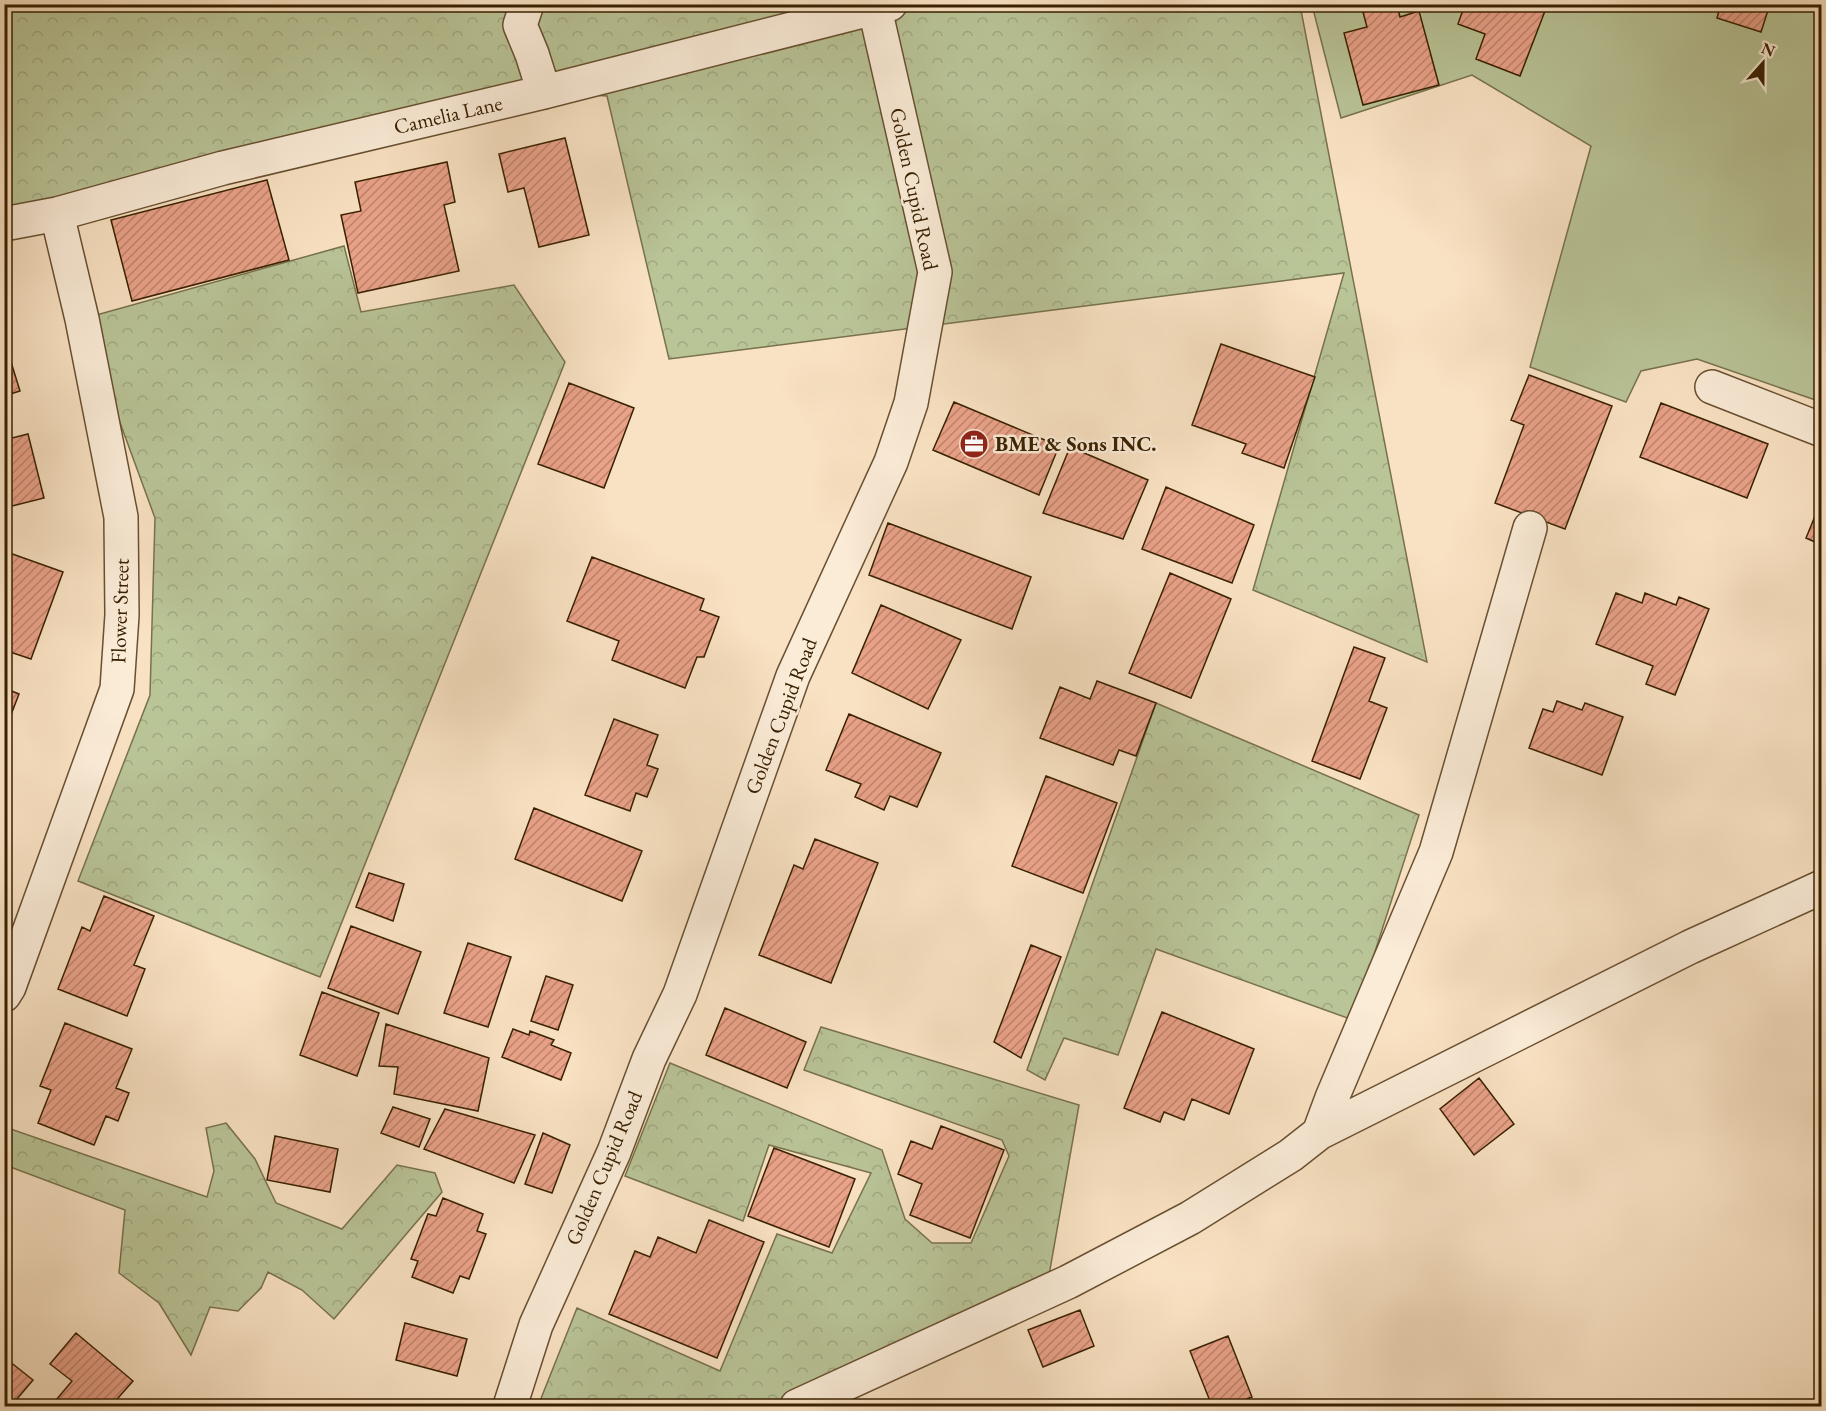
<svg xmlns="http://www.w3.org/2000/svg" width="1826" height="1411" font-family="'EB Garamond',serif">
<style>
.grass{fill:#b9c497;stroke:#78724c;stroke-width:1.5}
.forest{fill:url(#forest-crowns);stroke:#78724c;stroke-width:1.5}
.building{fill:url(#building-hatch);stroke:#382000;stroke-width:1.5}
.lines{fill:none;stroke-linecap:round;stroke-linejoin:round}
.street-casing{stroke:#685031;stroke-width:36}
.street{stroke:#fbecd8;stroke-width:33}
.labels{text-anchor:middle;stroke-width:5;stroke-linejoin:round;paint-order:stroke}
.street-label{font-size:21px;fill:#382000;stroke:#fbecd8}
.poi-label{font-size:21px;font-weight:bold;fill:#382000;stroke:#fbecd8;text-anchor:start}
</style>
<defs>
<pattern id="forest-crowns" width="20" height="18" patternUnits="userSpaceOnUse" patternTransform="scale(1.5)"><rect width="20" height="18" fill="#b9c497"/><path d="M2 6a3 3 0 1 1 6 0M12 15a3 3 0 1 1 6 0" fill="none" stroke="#a0a880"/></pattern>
<pattern id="building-hatch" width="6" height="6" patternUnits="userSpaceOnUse" patternTransform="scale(1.5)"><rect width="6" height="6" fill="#eaa289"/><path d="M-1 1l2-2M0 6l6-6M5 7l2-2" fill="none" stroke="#bf846e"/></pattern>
</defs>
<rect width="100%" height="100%" fill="#f9e2c3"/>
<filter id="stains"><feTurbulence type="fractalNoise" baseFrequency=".00333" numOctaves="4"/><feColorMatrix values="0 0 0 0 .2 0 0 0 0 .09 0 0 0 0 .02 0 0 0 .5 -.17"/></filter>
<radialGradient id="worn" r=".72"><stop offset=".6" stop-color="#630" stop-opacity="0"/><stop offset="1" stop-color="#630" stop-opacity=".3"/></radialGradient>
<path class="grass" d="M1312 5H1821V402L1697 359 1641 371 1626 402 1530 367 1591 146 1472 75 1341 118Z"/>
<path class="forest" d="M5 5H1300L1427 662 1253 590 1344 273 669 359 607 96 544 92 5 224Z
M344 246 361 312 514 285 565 362 320 977 78 881 150 695 155 518 82 319Z
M1156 703 1419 815 1353 1020 1156 949 1118 1055 1064 1038 1045 1080 1027 1070Z
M821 1027 1079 1105 1045 1298 839 1406H538L577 1308 720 1371 777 1234 832 1253 871 1173 769 1145 743 1221 625 1176 670 1063 882 1150 905 1219 932 1243H971L1009 1156 1002 1140 804 1070Z
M226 1123 255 1159 276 1203 342 1229 397 1165 435 1173 442 1192 334 1319 302 1290 268 1272 261 1288 238 1311 210 1307 191 1355 159 1303 119 1273 125 1210 5 1165V1127L207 1197 214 1171 206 1128Z"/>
<path class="building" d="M1391 4H1397L1400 17 1419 11 1439 85 1363 105 1344 33 1367 27 1363 12Z
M1465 4H1529L1545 11 1520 76 1476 59 1485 34 1458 24Z
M1721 4H1770L1761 32 1717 18Z
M565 138 589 235 539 247 524 188 508 192 499 154Z
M447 162 455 202 444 205 459 271 358 293 341 215 361 211 355 182Z
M267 180 289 260 132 301 111 220Z
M1221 344 1315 377 1284 468 1242 453 1246 444 1192 425Z
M11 362 20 391 4 396V365Z
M1529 375 1612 406 1565 529 1495 503 1524 425 1511 420Z
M569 383 634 408 604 488 538 464Z
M954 402 1059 446 1039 495 933 450Z
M1661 403 1768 444 1747 498 1640 457Z
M28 434 44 498 4 508V440Z
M1070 447 1148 480 1123 539 1043 513Z
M1166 487 1254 525 1232 583 1142 549Z
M1822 499V545L1806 538Z
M888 523 1031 577 1012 629 869 575Z
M4 551 63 572 31 659 4 650Z
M592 557 704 599 700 610 719 617 704 657H697L685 688 612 660 619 641 567 621Z
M1170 573 1231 599 1191 698 1129 673Z
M1616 593 1642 603 1645 593 1676 605 1679 597 1709 609 1675 695 1646 684 1653 666 1596 644Z
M881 605 961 640 928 709 852 673Z
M1354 647 1385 658 1369 701 1387 708 1360 779 1312 761Z
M1097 681 1156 703 1136 756 1119 750 1113 765 1040 738 1060 687 1090 699Z
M4 688 19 694 4 733Z
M1557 701 1582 710 1585 703 1623 717 1602 775 1529 748 1543 709 1553 712Z
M849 714 941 753 917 807 890 796 884 810 855 797 861 784 826 770Z
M614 719 658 735 647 765 658 769 647 797 636 793 630 811 585 795Z
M1046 776 1117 803 1083 893 1012 866Z
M534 808 642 851 622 901 515 859Z
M815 839 878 863 831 983 759 955 794 865 803 869Z
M369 873 404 884 393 921 356 907Z
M104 896 154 916 134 965 145 969 127 1016 58 989 82 927 90 931Z
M351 926 421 952 398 1014 328 988Z
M468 943 511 957 488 1027 444 1013Z
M1031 945 1061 957 1021 1058 994 1042Z
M546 976 573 985 558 1030 531 1021Z
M322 992 379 1013 357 1076 300 1055Z
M725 1008 806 1042 787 1088 706 1055Z
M1162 1012 1254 1049 1229 1114 1192 1099 1184 1120 1164 1112 1160 1122 1124 1108Z
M65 1023 132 1049 116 1088 129 1093 118 1121 106 1116 94 1145 38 1123 51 1090 40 1086Z
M386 1024 489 1058 478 1111 394 1094 398 1067 379 1066Z
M513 1029 529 1035 530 1031 554 1040 551 1045 571 1053 561 1080 502 1057Z
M1479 1078 1514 1124 1474 1155 1440 1109Z
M393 1107 430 1119 419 1147 381 1133Z
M445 1109 535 1135 514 1183 424 1149Z
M941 1126 1004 1150 970 1238 910 1215 922 1184 898 1174 911 1141 932 1149Z
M543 1133 570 1145 552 1193 525 1184Z
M275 1136 338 1149 330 1192 267 1180Z
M774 1148 855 1179 829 1247 748 1216Z
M443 1198 483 1214 477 1231 486 1234 469 1279 460 1276 453 1293 412 1277 418 1261 411 1259 428 1214 436 1216Z
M709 1220 764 1242 717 1358 609 1314 635 1251 650 1257 658 1237 696 1253Z
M1080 1310 1094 1346 1043 1367 1028 1330Z
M405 1323 467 1339 457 1376 396 1360Z
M76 1333 133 1381 111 1406H51L72 1381 50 1364Z
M1228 1336 1252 1397 1229 1406H1212L1190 1351Z
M4 1357 33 1380 11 1406H4Z"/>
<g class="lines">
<g class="street-casing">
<path id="street" d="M527 4 520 25 532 54 544 92
M4 224 57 214 223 168 544 92 890 4
M1712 387 1822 430
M4 995 9 987 117 689 122 615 121 517 82 319 57 214
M1319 1133 1690 947 1822 887
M510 1406 536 1325 614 1152 649 1059 680 994 793 676 891 462 911 403 935 272 875 9
M797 1406 1068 1282 1190 1218 1291 1155 1319 1133 1332 1098 1436 852 1530 528"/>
</g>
<use href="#street" class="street"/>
</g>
<defs>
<g id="office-disc" transform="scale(1.5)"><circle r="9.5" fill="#8f2418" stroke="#fbecd8"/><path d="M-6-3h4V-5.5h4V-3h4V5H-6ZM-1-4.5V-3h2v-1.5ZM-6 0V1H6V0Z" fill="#fff"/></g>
</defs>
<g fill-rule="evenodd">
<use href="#office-disc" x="974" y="444"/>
</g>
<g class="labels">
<g class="street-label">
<text transform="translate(448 115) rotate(-13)" y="7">Camelia Lane</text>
<text transform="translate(914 189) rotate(78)" y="7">Golden Cupid Road</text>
<text transform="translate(120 611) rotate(-88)" y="7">Flower Street</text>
<text transform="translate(781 716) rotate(-69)" y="7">Golden Cupid Road</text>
<text transform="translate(604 1168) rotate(-67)" y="7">Golden Cupid Road</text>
</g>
<g class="poi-label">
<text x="995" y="451">BME &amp; Sons INC.</text>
</g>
</g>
<rect width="1826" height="1411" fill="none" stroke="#f9e2c3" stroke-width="24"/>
<rect x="6" y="6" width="1814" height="1399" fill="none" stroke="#382000" stroke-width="3"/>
<rect x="12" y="12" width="1802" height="1387" fill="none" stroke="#382000" stroke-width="1.5"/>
<g transform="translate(1763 63) rotate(21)" stroke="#fbecd8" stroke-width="4.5" paint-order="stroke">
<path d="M0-4.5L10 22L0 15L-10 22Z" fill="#382000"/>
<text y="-9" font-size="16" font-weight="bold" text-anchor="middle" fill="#382000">N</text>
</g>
<rect width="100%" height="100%" filter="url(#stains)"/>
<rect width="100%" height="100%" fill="url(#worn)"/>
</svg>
